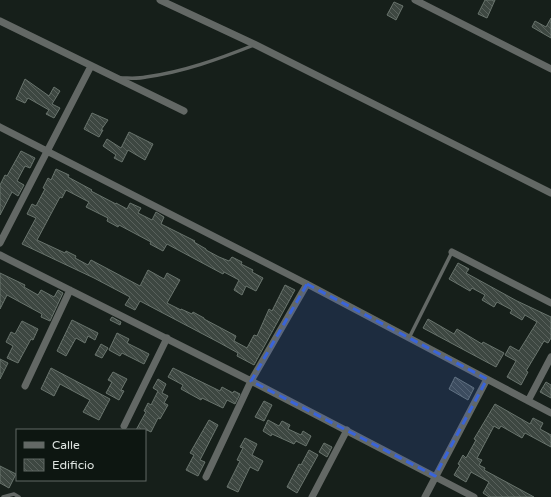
<svg xmlns="http://www.w3.org/2000/svg" width="551" height="497" font-family="'Varela Round',sans-serif">
<style>
.building{fill:url(#building-back-hatch);stroke:#69746d}
.lines{fill:none;stroke-linecap:round;stroke-linejoin:round}
.lane{stroke:#636865;stroke-width:3.5}
.street{stroke:#636865;stroke-width:7}
.marked{fill:#3a64d9;fill-opacity:0.2;stroke:#3a64d9;stroke-width:3;stroke-dasharray:8 5;stroke-linejoin:round}
</style>
<defs>
<pattern id="building-back-hatch" width="6" height="6" patternUnits="userSpaceOnUse"><rect width="6" height="6" fill="#3d4741"/><path d="M-1 5l2 2M0 0l6 6M5-1l2 2" fill="none" stroke="#59615c"/></pattern>
</defs>
<rect width="100%" height="100%" fill="#161f1a"/>
<path class="building" d="M485 0H495L487 18 478 14Z
M394 2 403 6 396 20 387 15Z
M551 18V38L532 27 535 21 546 27Z
M25 79 49 96 54 87 60 91 52 104 60 108 54 118 46 114 49 110 28 98 25 103 16 99Z
M92 113 108 120 101 130H103L99 137 84 129Z
M129 132 153 144 145 160 128 150 122 162 114 158 116 155 103 146 107 139 121 148Z
M21 151 35 158 30 168 25 166 17 181 24 185 18 196 12 192 0 215V185L5 175 7 176Z
M56 169 69 175 68 177 92 190 91 191 116 204V203L127 209 130 203 141 208 138 213 152 220 156 212 164 217 161 224 195 241 194 242 206 249V250L219 257 229 261 232 257 242 262 241 264 253 270 252 272 263 278 256 291 246 286 242 295 234 290 239 280 224 272 223 274 167 244 163 251 150 244 151 242 119 225 118 227 107 221 108 218 86 207 89 202 66 190 62 198 60 197 37 240 65 253 66 251 76 256 75 258 88 265 91 260 140 286 148 270 164 279 167 273 180 280 167 303 181 310V309L192 314 193 312 204 318V319L236 336 234 341 247 348 254 335 257 336 269 309 272 311 285 285 295 290 254 365 237 356 238 353 220 343 140 301 135 310 125 305 130 297 94 278 22 244 36 218 27 214 32 204 36 206 45 189 43 188 48 178 51 180Z
M458 263 469 269 466 273 517 301 551 317V338L548 343 544 341 526 371 528 372 521 385 507 377 516 361 505 355 510 346 519 351 537 322 525 315 522 320 510 313 512 310 497 302 494 307 482 300 485 295 472 288 470 291 449 279Z
M0 273 25 285 24 287 38 295 41 290 54 297 58 290 63 293 50 321 41 317 42 314 7 295 0 309Z
M112 317 121 322 120 325 110 320Z
M428 319 454 334 457 329 482 344 483 342 504 353 496 367 423 328Z
M72 320 98 333 95 340 88 336 85 343 76 338 66 356 57 351Z
M22 321 38 329 33 340 31 339 18 363 7 358 13 346 6 342 11 332 15 334Z
M117 333 129 339 127 343 149 354 144 364 122 353 120 356 109 350Z
M101 344 108 348 102 358 95 355Z
M0 359 8 363 0 379Z
M51 368 110 399 99 420 83 412 90 400 88 399 60 384 54 396 41 389Z
M173 368 220 391 222 387 233 393 234 391 240 394 235 404 227 400 223 408 202 398 201 400 181 389 183 385 168 377Z
M113 372 127 379 121 390 124 391 119 400 106 393 112 382 108 380Z
M455 377 474 388 468 400 449 389Z
M158 379 166 384 162 393 168 396 164 403 168 405 160 419 158 418 151 432 147 430H136L146 412 144 411 148 403 151 405 158 391 153 388Z
M546 382 551 385V398L540 392Z
M264 401 272 405 264 421 255 417Z
M495 404 530 424 533 418 543 423 540 429 551 435V447L525 433 522 438 501 426 499 429 494 426 477 458 482 460 479 465 485 468 484 470 534 497H489L483 493 489 482 471 472 466 482 454 475 460 465 458 464 463 455 466 458 476 440 474 439Z
M209 420 218 425 200 460 205 462 198 476 186 470 194 455 190 453Z
M268 420 279 426 282 421 290 425 288 429 301 435 303 431 311 436 306 446 296 441 294 444 272 434 271 436 263 431Z
M245 438 257 444 252 455 263 461 258 471 250 467 238 492 227 487 240 461 237 460 243 448 240 447Z
M324 443 332 447 327 457 319 452Z
M309 450 318 455 297 493 287 487 299 464 301 465Z
M0 466 16 474 9 488 0 483Z"/>
<g class="lines">
<path class="lane" d="M121 78C129 78 138 79 146 77 183 72 219 59 254 45
M409 338 452 252
M3 497 14 494 19 497"/>
<path class="street" d="M160 0 254 44 551 193
M415 0 551 69
M0 21 184 111
M0 127 307 284 551 413
M0 243 91 66
M452 252 551 303
M0 255 251 381 474 497
M25 386 70 290
M528 401 551 357
M124 426 167 338
M206 477 251 381 307 284
M312 497 347 430
M425 497 487 379"/>
</g>
<path class="marked" d="M307 284 487 379 435 476 251 381Z"/>
<rect x="16" y="429" width="130" height="52" fill="#0d1611" stroke="#616864"/>
<rect x="24" y="442" width="20" height="6" fill="#636865" stroke="#616864"/>
<text x="52" y="449" font-size="12" fill="#dee4e0">Calle</text>
<rect x="24" y="459" width="20" height="12" fill="url(#building-back-hatch)" stroke="#616864"/>
<text x="52" y="469" font-size="12" fill="#dee4e0">Edificio</text>
</svg>
